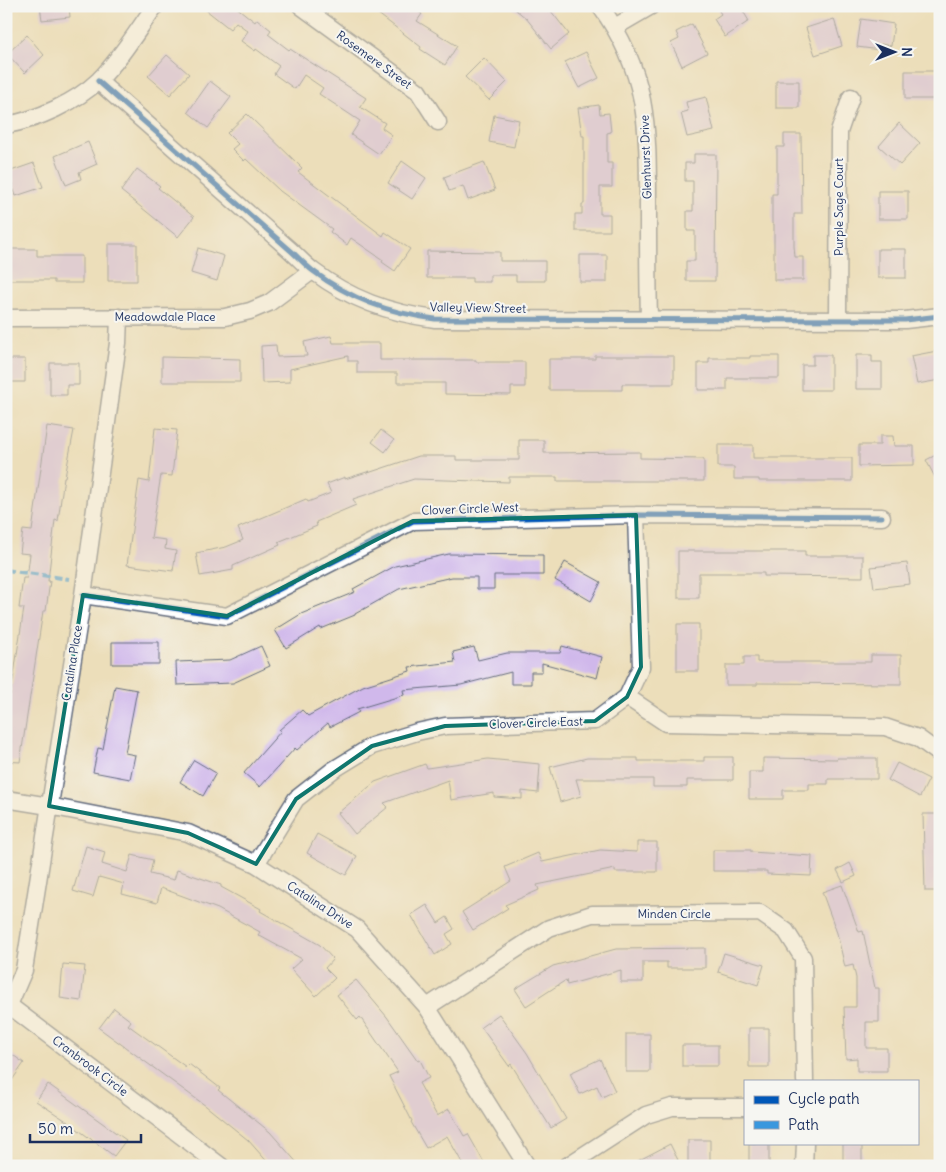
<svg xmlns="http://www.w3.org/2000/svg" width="946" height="1172" font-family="Delius,sans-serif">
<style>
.building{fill:#d0b8eb}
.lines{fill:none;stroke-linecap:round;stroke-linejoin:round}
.street-casing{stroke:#646c7e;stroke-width:19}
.street{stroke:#fff;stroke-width:16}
.quiet{stroke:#3a97de;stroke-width:4;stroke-dasharray:8 4;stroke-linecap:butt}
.cycleway-casing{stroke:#f6f6f2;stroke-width:8}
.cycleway{stroke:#0057b8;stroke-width:5}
.marked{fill:none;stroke:#0f766e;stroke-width:4;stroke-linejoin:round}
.labels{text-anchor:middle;stroke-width:4;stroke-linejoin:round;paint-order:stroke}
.street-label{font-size:12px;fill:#1b2f5e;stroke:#f6f6f2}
</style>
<rect width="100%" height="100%" fill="#f6f6f2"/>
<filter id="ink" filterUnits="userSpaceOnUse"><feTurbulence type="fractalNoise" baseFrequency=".02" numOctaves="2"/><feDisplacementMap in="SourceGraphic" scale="10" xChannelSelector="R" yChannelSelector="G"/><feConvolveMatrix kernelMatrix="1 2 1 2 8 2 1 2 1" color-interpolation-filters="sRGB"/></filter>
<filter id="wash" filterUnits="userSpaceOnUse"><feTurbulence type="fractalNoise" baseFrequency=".0096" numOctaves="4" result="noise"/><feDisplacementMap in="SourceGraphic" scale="20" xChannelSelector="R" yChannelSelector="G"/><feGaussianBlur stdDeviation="1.12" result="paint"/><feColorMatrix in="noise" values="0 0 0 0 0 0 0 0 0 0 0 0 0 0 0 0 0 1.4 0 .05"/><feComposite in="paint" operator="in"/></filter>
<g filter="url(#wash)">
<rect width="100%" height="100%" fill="#ecdeba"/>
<g id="blocks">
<path class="building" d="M40 6H69L70 17 42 20Z
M201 6H235L255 22 257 19 271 30 268 34 289 50 290 49 366 98 360 107 385 123 382 128 392 135 379 154 351 135 360 121 319 94 323 88 304 75 295 89 274 74 279 66 256 49 255 51 241 41 248 31 236 22 230 29Z
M368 6H411L422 14 417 21 457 46 445 65 420 49 421 47Z
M511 6H547L569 34 551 49 526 18Z
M716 6H740L749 21 725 37 714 19 721 14Z
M834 19 842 46 815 55 806 28Z
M861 19 894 24 891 46 881 44 880 50 857 47Z
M692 24 707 53 682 66 671 43 679 39 676 32Z
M27 35 44 55 25 73 7 54Z
M586 52 599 78 579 88 565 62Z
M167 55 189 74 170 95 148 76Z
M484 58 507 82 489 100 465 77Z
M905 71H938V99H905Z
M210 81 231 97 208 128 188 112Z
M776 81H799V108H776Z
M706 97 714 131 687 137 681 113 688 111 686 102Z
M599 105 600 114 609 113 611 132 607 133V163H612V187H600V214H610V231H575V214H582V204H584V136H582L578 108Z
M247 114 302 168 298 172 383 236 385 232 410 249 395 271 382 262 383 260 351 238 347 245 330 232 332 229 280 191 246 159 244 161 232 149 238 144 227 133Z
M494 115 519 120 514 147 489 142Z
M899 123 920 143 900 165 879 146Z
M784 134H801L802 214H794V246L795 257H803V280H774V224H772V194H777V147H784Z
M88 142 97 164 79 172 81 179 66 185 55 156Z
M694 154H716L715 281H686V261H695V231H687V211H693V181H685V163H694Z
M402 161 426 178 412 199 388 183Z
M484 162 495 190 468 200 463 186 449 191 444 177Z
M34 163 43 187 16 196 8 172Z
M137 169 160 186 158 188 194 217 178 237 121 191Z
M878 191H908V219H878Z
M108 244H137V281H108Z
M198 248 224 256 217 281 191 273Z
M11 249H37V256H82V283H54V280H6V255H11Z
M878 249H906V278H878Z
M427 251 500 252V261H545V281H516V275H490V282H472V278H427Z
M580 255H607V282H580Z
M331 336 333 343H380V360H476V362H525V387H511V395L445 394V383H397V373H357V361H348V356L290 369V382L262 383 261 346 276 345 277 357 307 356 304 342Z
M937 351 940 366V380L917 384 911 356Z
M813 355H831V390H802V365H813Z
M856 355H872V362H882V389H856Z
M595 356H674V384H622V390H549V359H595Z
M750 356H779V378H727V390H698V363H709V358H750Z
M162 357 240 359V382H162Z
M6 359H25V382H6Z
M50 363H79V385H67V395H50Z
M47 426 74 430 65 477H64L58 521 55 520 48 581H50L46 611H43L20 762 6 761V695H10L14 674 24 608H19L23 578H27L30 554 20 553 23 530 32 531Z
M155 428 177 430 172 476 161 475 151 538 166 540 165 549 176 551 173 571 127 565 139 480 149 482Z
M381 430 394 440 385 452 372 442Z
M880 436H893L894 446H914V465L859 466V445H880Z
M519 440H544V453L640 452V458L704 459V481H557V477H509V482L414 479 353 499 356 505 316 522 317 526 278 542 280 545 233 566V570L200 576 196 553 226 547 243 540 238 528 306 499 308 502 331 493 327 484 345 477V479L370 471 368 473 419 456H456V460H519Z
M718 445H753V458H852V481H759V479H734V467H718Z
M940 453V487L926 460Z
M678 551H805V556H863V577L764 576V573H699V598H678Z
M449 554 543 555V575H494V589H477V577H452L399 589 355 614V615L321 629 320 627 286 648 275 630 301 614 355 592 353 589 395 566Z
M565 562 601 582 591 601 555 580Z
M907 563 910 584 874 588 871 567Z
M677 624H699V671H677Z
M112 642H159V664H112Z
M261 646 270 666 233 683 177 685 176 662 230 660Z
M562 646 602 657 597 678 542 663V672H531V684H511V672L461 685 403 690 404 695 357 709 359 712 330 727 328 723 297 750 295 748 260 787 244 773 281 731 279 730 302 710 308 716 363 686 410 671 409 667 455 662 453 652 474 647 478 660 507 653H560Z
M871 655H901V684L757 683V685H726V665H744V657H757V662H871Z
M115 686 137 690 125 753 135 755 130 779 93 772 98 748 103 749Z
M704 757H733V780H687V787H653V779H576L581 796 560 802 550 767 587 758H638V761H704Z
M763 758 837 759V758H877V779H828V784H809V790H783V799H749V772H763Z
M488 759 540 764 538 793 522 791V799L494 797V793L451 800 448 780 384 803 388 807 355 834 338 813 375 782 425 764 427 768Z
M194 760 216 773 203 796 180 782Z
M897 763 929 779 920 797 888 780Z
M923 814H940V891H925Z
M317 834 357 856 346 875 307 853Z
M637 842H657V872H615V869L537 885 539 890 505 905 508 908 473 930 462 912 511 881 505 867 538 853 542 862 600 850 637 852Z
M86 846 105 852 102 864 127 872 132 855 153 860 150 874 174 880 177 870 221 885V887L261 909 260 911 320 945 333 959 325 968 335 978 316 996 291 969 302 959 258 935 260 932 218 909 161 888 157 903 122 894 124 884 99 877 93 897 73 891Z
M713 850H751V852L812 856 811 876 767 874V871H713Z
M850 863 856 876 843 882 837 870Z
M842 885 859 932 863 931 875 988H879V1022H866V1048H887V1071H857V1058L846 1059 844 1007H856V978L853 965 845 967 837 933 822 892Z
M427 905 438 923 447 917 454 929 446 934 452 944 435 955 411 915Z
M705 948V968H667V962H643V982H621V970L567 985 566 980 526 1006 515 989 553 966 616 949Z
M724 953 764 965 758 985 718 972Z
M63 964 85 966 81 1001 60 998Z
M356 980 387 1017 418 1061 420 1060 429 1078 419 1083 437 1116 449 1109 464 1136 468 1134 486 1166H464L447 1136 426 1148 411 1122 412 1121 389 1076 398 1072 360 1017 357 1020 337 995Z
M114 1008 131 1021 128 1025 186 1067 189 1064 220 1088 218 1090 270 1132 300 1166H271L248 1140 206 1106 99 1028Z
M499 1014 527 1053 566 1119 551 1128 511 1064 509 1066 481 1027Z
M749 1028H769V1067H749Z
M626 1034H650V1072H626Z
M682 1045H718V1066H682Z
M6 1050 24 1063 6 1089Z
M600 1059 615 1091 602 1097 597 1086 580 1094 570 1073Z
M48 1084 126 1140 114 1156 65 1120 36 1101Z
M688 1140H710V1166H688Z
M749 1143H769V1166H749Z
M843 1143H862V1166H843Z
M670 1144 678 1160 667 1166H628Z"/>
</g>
</g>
<g filter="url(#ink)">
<use href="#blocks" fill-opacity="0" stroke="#646c7e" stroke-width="1"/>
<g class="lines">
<g class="street-casing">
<path id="street" d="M301 6 418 91 438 122
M600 6C648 72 648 126 648 203 648 241 648 280 649 318
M615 27 651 6
M98 81 290 250C298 257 305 265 313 271 350 299 389 313 435 319L905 320 940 316
M6 125C37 120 76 102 99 80 121 58 137 31 155 6
M6 318 225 317 250 311 269 303 312 271
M838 318 839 132 851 97
M83 595 227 616 413 521 636 515 882 517
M627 697 666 723 885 727 918 738 940 754
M6 799 49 806 188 833 256 864 357 929 427 1007 527 1166
M256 864 296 799 333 770 372 746 417 732 445 726 595 721 627 697 641 667 636 515
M6 1003 221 1166
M9 1005 24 970 83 595 118 343 119 317
M427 1007 549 928 592 914 760 913 786 931 803 958 805 1081
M567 1166 646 1115 672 1107H745
M804 1166 805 1143"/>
</g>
<use href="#street" class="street"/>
<path class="quiet" d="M6 570 69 579"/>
<g class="cycleway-casing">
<path id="cycleway" d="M98 81 290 250C298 257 305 265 313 271 350 299 389 313 435 319L905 320 940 316
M83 595 227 616 413 521 636 515 882 517"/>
</g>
<use href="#cycleway" class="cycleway"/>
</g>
</g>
<path d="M0 0H946V1172H0ZM636 515 641 667 627 697 595 721 445 726 372 746 296 799 256 864 188 833 49 806 83 595 227 616 413 521Z" fill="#ecdeba" fill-opacity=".55" fill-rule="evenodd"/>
<path class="marked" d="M636 515 641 667 627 697 595 721 445 726 372 746 296 799 256 864 188 833 49 806 83 595 227 616 413 521Z"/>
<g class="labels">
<g class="street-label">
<text transform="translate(374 60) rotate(36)" y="4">Rosemere Street</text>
<text transform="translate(646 157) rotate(-92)" y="4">Glenhurst Drive</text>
<text transform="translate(839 207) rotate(-90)" y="4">Purple Sage Court</text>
<text transform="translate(478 308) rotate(1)" y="4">Valley View Street</text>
<text x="165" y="321">Meadowdale Place</text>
<text transform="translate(470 509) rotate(-2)" y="4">Clover Circle West</text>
<text transform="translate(72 663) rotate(-81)" y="4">Catalina Place</text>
<text transform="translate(536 723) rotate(-2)" y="4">Clover Circle East</text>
<text transform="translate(320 905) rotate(33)" y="4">Catalina Drive</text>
<text x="674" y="918">Minden Circle</text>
<text transform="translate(90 1066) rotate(37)" y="4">Cranbrook Circle</text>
</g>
</g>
<rect width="946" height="1172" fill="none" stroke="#f6f6f2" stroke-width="25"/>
<rect x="744" y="1080" width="175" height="65" fill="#f6f6f2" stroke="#9ea6b7"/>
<rect x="754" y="1096" width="25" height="8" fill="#0057b8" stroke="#9ea6b7"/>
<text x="788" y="1104" font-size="15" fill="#1b2f5e">Cycle path</text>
<rect x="754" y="1121" width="25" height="8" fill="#3a97de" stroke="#9ea6b7"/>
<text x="788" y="1130" font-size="15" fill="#1b2f5e">Path</text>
<g transform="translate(894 52) rotate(90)" stroke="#f6f6f2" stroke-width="4" paint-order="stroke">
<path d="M0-4L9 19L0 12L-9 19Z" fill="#1b2f5e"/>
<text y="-8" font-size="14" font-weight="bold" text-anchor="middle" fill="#1b2f5e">N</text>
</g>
<path d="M30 1134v8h111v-8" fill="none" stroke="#1b2f5e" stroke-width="2.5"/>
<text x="38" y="1134" font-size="15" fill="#1b2f5e" stroke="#f6f6f2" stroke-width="4" paint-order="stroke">50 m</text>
</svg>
